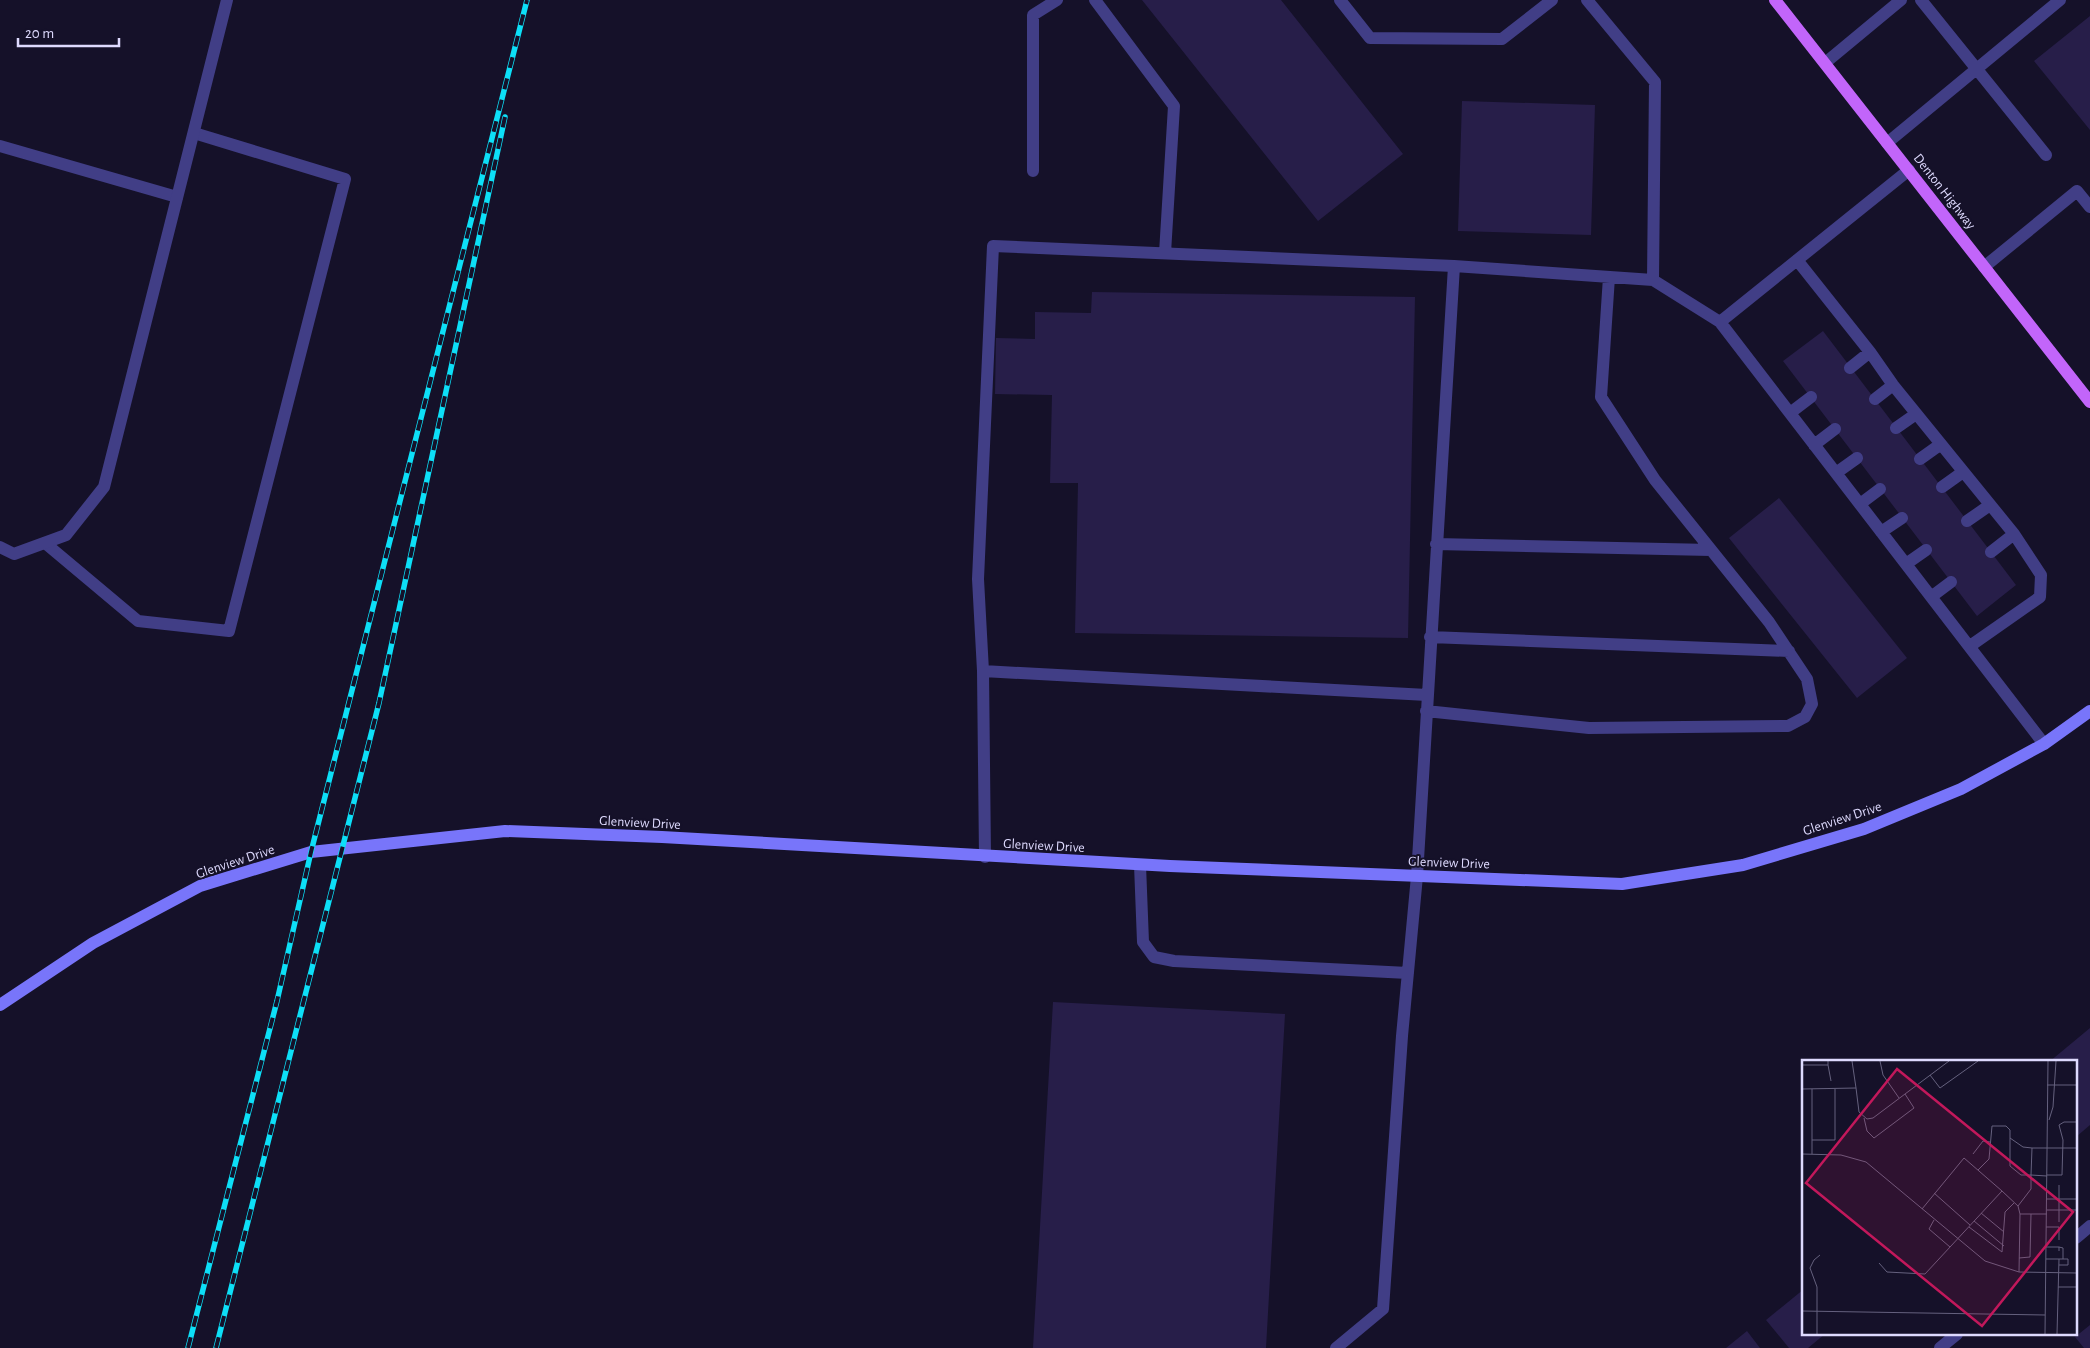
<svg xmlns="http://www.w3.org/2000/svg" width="2090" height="1348" font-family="'Alegreya Sans',sans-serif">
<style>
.building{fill:#271e49}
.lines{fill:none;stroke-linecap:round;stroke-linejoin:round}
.service{stroke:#413e86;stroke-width:12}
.minor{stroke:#413e86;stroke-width:12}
.secondary{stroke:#7875fa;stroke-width:12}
.primary{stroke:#c265fa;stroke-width:12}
.rail-casing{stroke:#0ddff7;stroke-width:5.5}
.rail{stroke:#151129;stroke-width:4;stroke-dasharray:11;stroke-linecap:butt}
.labels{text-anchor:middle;stroke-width:4;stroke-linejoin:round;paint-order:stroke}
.street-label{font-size:14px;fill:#dedafe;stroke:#151129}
.inset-road{fill:none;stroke:#65617e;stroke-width:1}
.view{fill:#c2185b;fill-opacity:0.15;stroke:#c2185b;stroke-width:2.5}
.inset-edge{fill:none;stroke:#dedafe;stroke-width:2.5}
</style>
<rect width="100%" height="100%" fill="#151129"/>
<path class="building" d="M1142 0H1281L1403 154 1318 221Z
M2090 16V130L2034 61Z
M1462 101 1595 105 1591 235 1458 231Z
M1092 292 1415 297 1408 638 1075 633 1078 483H1050L1052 395 995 394 996 338 1035 339V312L1091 313Z
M1823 331 2016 585 1977 616 1783 361Z
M1779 498 1907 658 1857 698 1729 538Z
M1053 1002 1285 1014 1266 1348H1033Z
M2090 1028V1125L2076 1137V1062H2049Z
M1804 1289V1334H1825L1808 1348H1789L1766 1320Z
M2090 1325V1348H2084L2075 1337Z
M1747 1331 1760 1348H1726Z"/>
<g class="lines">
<path class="service" d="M1095 0 1174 106 1165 253
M1340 0 1370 38 1502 39 1552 0
M1587 0 1655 82 1653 280 1720 322
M1921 0 2046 155
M1825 63 1901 0
M1887 143 2060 0
M0 146 177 197
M1909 170 1720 322 2044 744
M1033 171V15L1057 0
M1797 260 1870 352 1893 385 2014 534 2041 575 2040 597 1970 646
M1984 267 2077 191 2090 207
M1850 368 1870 352
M1875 399 1893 385
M1790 413 1811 397
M1896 428 1916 414
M1814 445 1835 429
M1920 459 1941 444
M1836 473 1857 458
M1942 487 1963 472
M1860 504 1880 489
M1967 521 1990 505
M1881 532 1902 518
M45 543 138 621 229 631 345 179 194 133
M1436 544 1711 550
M1991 552 2014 534
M1906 564 1926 550
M1931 597 1951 582
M1430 637 1789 651
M983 671 1427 695
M1426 711 1589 728 1788 726 1805 717 1812 704 1807 679 1769 622 1655 480 1601 397 1609 277
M985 857 983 671 978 579 993 246 1454 266
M1140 865 1143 942 1154 957 1174 961 1408 973
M1336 1348 1383 1309 1402 1036 1417 876 1454 266 1653 280"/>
<path class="minor" d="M0 547 14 554 66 535 104 487 227 0
M2076 1238 2090 1226
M1940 1348 1957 1334"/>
<path class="secondary" d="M0 1005 93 943 200 886 311 852 505 831 662 837 1170 866 1622 884 1743 865 1864 829 1961 789 2044 744 2090 711"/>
<path class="primary" d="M1775 0 2090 402"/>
<g class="rail-casing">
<path id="rail" d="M188 1348 277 1001 311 852 527 0
M216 1348 379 703 505 117"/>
</g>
<use href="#rail" class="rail"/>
</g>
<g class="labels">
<g class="street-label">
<text transform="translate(1945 191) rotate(52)" y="5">Denton Highway</text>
<text transform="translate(1842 818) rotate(-18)" y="5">Glenview Drive</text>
<text transform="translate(640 822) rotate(3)" y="5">Glenview Drive</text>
<text transform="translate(1044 845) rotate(3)" y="5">Glenview Drive</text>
<text transform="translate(235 861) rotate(-18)" y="5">Glenview Drive</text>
<text transform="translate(1449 862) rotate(2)" y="5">Glenview Drive</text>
</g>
</g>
<g transform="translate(1802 1060)">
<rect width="275" height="275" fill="#151129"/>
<path class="inset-road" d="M50 1 54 28M78 1 81 15 97 38M0 5H26V1M26 5 29 21M128 15 138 28 176 1M245 25H275M0 29 54 28 57 52 65 59 71 58 147 1M10 29V94M62 58 65 71 72 78 112 48 103 34M247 60 251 47 254 1M208 78 221 87 230 88M10 80H33V29M0 94 39 95 64 102 183 201 217 212 275 213M171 94 181 81 188 82M176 110 187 99 190 66H204L208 70V106L219 115H229L230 88H275M245 115H260L261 80 257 65 262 62H275M132 133 168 165M245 139H275M120 149 162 98 200 131M245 150H274M179 153 202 172M218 154 216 146 229 129V115L245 116M132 160 127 169 148 187M172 161 202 186M257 162V125M167 167 200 192 203 152 212 143M244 167H257V180M244 187H257V191M257 187 261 188V199H257M217 198 228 197 229 154M244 199H257L255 274M77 203 85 212 123 214 200 131 216 146M257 205H266V199H261M217 212 218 154H245M256 227H275M0 251 243 255M15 274V227L8 208 12 200 18 195M243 274 246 1"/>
<path class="view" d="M95 9 271 152 180 266 4 123Z"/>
<rect width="275" height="275" class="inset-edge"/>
</g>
<path d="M18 38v8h101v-8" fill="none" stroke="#dedafe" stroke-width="2.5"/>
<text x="25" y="38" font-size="15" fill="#dedafe" stroke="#151129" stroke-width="4" paint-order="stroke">20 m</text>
</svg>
